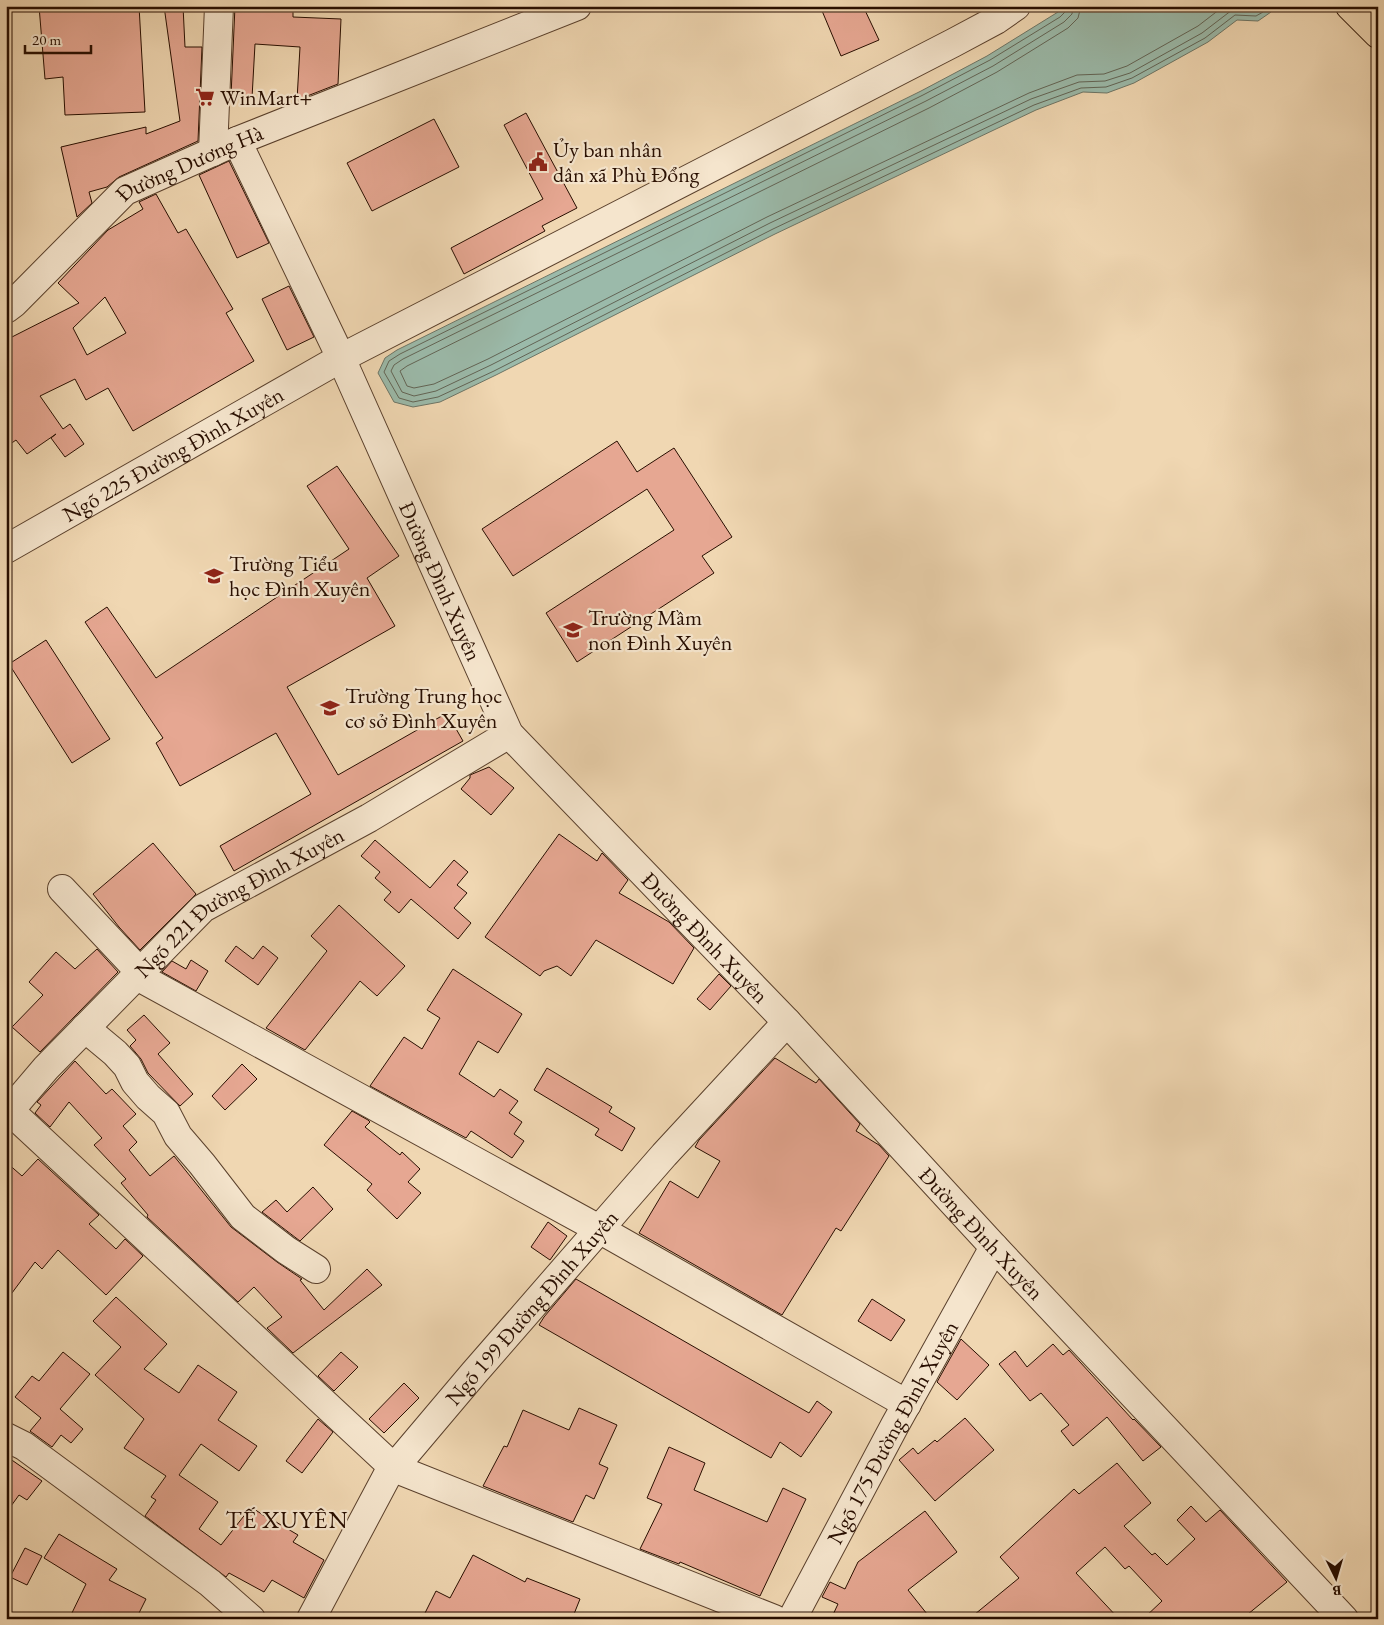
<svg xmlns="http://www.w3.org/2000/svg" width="1384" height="1625" font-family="'EB Garamond',serif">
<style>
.water{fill:#9bbaaa;stroke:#6d7566}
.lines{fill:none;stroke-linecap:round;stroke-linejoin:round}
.shore{stroke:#626455;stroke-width:1}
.building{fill:#e6a792;stroke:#280e00;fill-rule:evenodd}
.minor-casing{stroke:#5a402c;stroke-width:30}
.major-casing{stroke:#280e00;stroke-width:30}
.minor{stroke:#f5e5cd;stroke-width:28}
.major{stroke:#f0d7b2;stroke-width:28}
.labels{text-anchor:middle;stroke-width:4.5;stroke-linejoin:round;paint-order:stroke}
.poi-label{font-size:22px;fill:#280e00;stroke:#f5e5cd;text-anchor:start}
.street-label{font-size:22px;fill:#280e00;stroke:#f5e5cd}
.neighbourhood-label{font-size:24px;letter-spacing:1px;fill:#280e00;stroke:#f5e5cd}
</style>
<rect width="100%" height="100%" fill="#f0d7b2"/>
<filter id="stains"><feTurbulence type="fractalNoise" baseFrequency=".004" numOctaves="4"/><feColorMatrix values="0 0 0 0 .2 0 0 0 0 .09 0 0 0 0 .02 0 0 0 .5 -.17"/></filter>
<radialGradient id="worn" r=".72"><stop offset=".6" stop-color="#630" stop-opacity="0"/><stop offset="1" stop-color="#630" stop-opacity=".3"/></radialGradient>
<path class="water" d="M1064 6H1266L1271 12 1258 21 1237 20 1208 42 1134 83 1107 93 1083 92 1036 110 775 234 496 375 440 402 413 407 394 402 378 373 385 358 397 350 921 91 987 56 1058 12Z"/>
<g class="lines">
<path class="shore" d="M1067 6 1066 11 1060 17 990 60 923 95 400 354 389 361 384 372 399 398 413 402 438 397 494 371 773 229 1034 105 1081 88 1106 87 1132 78 1205 38 1235 15 1256 16 1263 12V6
M1073 6 1072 14 1064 22 993 66 926 101 403 359 394 365 391 371 402 392 414 396 436 391 491 365 770 223 1031 99 1079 82 1105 81 1130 73 1202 33 1232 10 1238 8 1254 10 1257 6
M1081 6 1078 18 1068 28 997 72 929 108 407 366 400 371 407 386 414 388 434 384 488 359 767 217 1029 93 1077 75 1104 74 1127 66 1198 26 1224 6"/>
</g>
<path class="building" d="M39 6H139L145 112 65 115 63 77 45 79Z
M164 6H183L185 47H202L198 141 119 177 107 187 89 192 92 203 77 217 61 147 146 127V134L180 121Z
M235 6H258L257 9 293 11V17L341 19 338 84 297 100 300 47 255 44 252 98 231 96Z
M820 6H863L879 40 841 56Z
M526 113 577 208 542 226 545 231 464 274 451 248 543 199 504 125Z
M434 119 459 167 372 211 347 163Z
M229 161 269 243 237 258 199 175Z
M156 194 178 233 186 229 233 309 226 313 254 361 133 431 108 388 86 400 75 379 40 396 63 429 70 424 84 444 65 457 51 438 56 434 27 454 16 440 6 447V340L79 303 58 283 108 230 143 209 139 202ZM105 297 126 333 87 355 73 328Z
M289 286 314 337 287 350 262 299Z
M617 441 637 472 674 448 732 537 702 556 714 573 577 662 546 613 674 530 647 489 513 576 482 529Z
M337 466 399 556 367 578 395 626 287 687 338 775 447 713 463 741 234 871 220 846 311 794 276 733 180 786 156 743 163 738 85 622 107 607 156 678 349 549 307 486Z
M46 640 110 739 72 763 9 664Z
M489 767 514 788 491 815 461 789 470 778V775Z
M559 834 597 861 602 853 628 880 619 893 669 922 694 948 673 984 596 940 571 976 557 966 544 971 540 976 485 937Z
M375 840 430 888 454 860 468 872 457 885 467 893 454 908 471 923 458 939 411 899 399 913 384 900 391 892 375 878 380 872 361 856Z
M153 843 196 894 140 950 119 927 93 894Z
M339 905 405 966 377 996 360 981 305 1050 266 1028 327 951 311 936Z
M236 946 253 959 263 946 278 958 258 985 225 961Z
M97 949 118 972 40 1052 12 1027 43 995 29 982 56 952 75 969Z
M191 960 208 971 196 991 162 972 172 961 186 969Z
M453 969 522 1014 498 1053 478 1041 459 1074 494 1097 500 1089 518 1101 509 1113 522 1122 514 1134 524 1141 512 1158 471 1131 466 1138 370 1086 404 1037 422 1049 440 1018 427 1010Z
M719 974 731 986 710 1010 697 999Z
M144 1015 170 1043 158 1054 193 1094 180 1106 148 1073 141 1059 130 1046 136 1040 127 1030Z
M775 1058 816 1083 819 1079 860 1124 856 1131 879 1145 889 1156 841 1231 836 1228 782 1315 639 1233 670 1181 698 1198 720 1161 695 1147 699 1140Z
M75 1061 106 1094 112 1089 136 1114 123 1126 137 1142 129 1150 150 1176 174 1156 231 1227 277 1262 302 1279 300 1280 324 1310 367 1269 382 1285 293 1353 267 1328 282 1317 254 1287 238 1302 147 1217 148 1215 121 1183 126 1179 94 1145 102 1138 69 1102 50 1127 35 1113 41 1105 37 1102Z
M242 1064 257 1079 225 1110 212 1096Z
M547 1068 612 1107 609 1112 635 1128 622 1151 595 1135 599 1129 534 1090Z
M352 1111 368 1120 370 1122 365 1127 400 1155 402 1152 420 1169 408 1182 421 1193 397 1219 367 1190 372 1184 324 1145Z
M38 1159 99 1215 89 1224 116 1249 125 1239 143 1256 106 1295 58 1250 42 1269 35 1262 6 1301V1162L22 1176Z
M313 1187 333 1209 300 1241 262 1212 276 1200 287 1212Z
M548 1222 567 1236 550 1260 531 1247Z
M576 1279 809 1413 817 1401 832 1412 801 1457 780 1442 771 1458 539 1325 544 1317Z
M116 1297 167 1344 144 1369 179 1393 198 1365 237 1392 218 1420 257 1446 239 1471 201 1444 179 1475 218 1502 199 1529 221 1545 251 1507 275 1523 276 1522 298 1535 293 1542 324 1560 304 1598 272 1580 264 1592 229 1573 226 1577 145 1516 156 1500 151 1497 166 1476 124 1448 144 1419 95 1375 121 1347 93 1321Z
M872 1299 905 1320 891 1341 858 1321Z
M961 1339 989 1365 957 1400 937 1382Z
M1053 1344 1063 1355 1069 1350 1133 1420 1134 1419 1161 1447 1143 1461 1107 1417 1073 1446 1061 1431 1069 1425 1041 1393 1030 1401 999 1364 1015 1351 1027 1367Z
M63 1352 90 1374 60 1409 83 1429 71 1443 61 1435 52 1447 30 1431 41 1418 15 1397 32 1376 39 1381Z
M341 1352 358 1367 334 1391 318 1376Z
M404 1383 419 1398 384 1433 369 1419Z
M579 1408 617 1425 599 1464 608 1468 594 1499 586 1495 573 1522 483 1486 504 1446 507 1447 523 1410 569 1430Z
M965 1418 994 1450 935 1501 899 1460 913 1448 918 1454 935 1440 937 1442Z
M318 1419 333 1432 302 1473 286 1461Z
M669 1447 705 1463 694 1490 767 1522 783 1488 806 1499 760 1596 680 1562 679 1564 640 1549 662 1504 647 1498Z
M6 1456 42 1481 27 1500 19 1495 6 1513Z
M1117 1463 1151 1503 1124 1526 1152 1555 1155 1553 1167 1565 1195 1539 1177 1520 1191 1506 1206 1522 1220 1510 1287 1582 1242 1619H1143L1162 1601 1129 1566 1125 1569 1105 1547 1076 1573 1119 1619H969L1019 1578 1000 1557 1074 1489 1079 1494Z
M925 1511 957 1552 908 1590 931 1619H831L838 1604 822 1597 830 1582 845 1589 858 1562Z
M59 1534 117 1569 109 1580 146 1599 136 1619H69L86 1584 44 1558Z
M25 1548 42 1556 27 1585 10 1577Z
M473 1555 525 1582 527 1578 580 1599 572 1619H422L436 1591 450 1598Z"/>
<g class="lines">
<g class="minor-casing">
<g id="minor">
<path id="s1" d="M237 141 341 358 509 734 787 1022 994 1247 1344 1619"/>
<path d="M213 152 219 6"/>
<path id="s2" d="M6 309 14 303 125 191 237 141 577 6"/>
<path id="s3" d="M6 549 341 358 953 43 996 20 1016 6"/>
<path d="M62 889 140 972"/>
<path d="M137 976 599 1229 907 1404"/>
<path d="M85 1028 115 1053 127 1066 135 1082 148 1097 166 1113 178 1136 202 1164 243 1217 286 1250 316 1269"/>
<path d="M10 1111 394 1468 774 1619"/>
<path id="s4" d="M6 1115 46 1068 203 908 369 818 509 734"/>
<path d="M6 1437 24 1446 210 1583 251 1619"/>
<path id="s5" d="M311 1619 387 1476 474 1373 664 1155 787 1022"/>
<path id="s6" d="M792 1619 895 1425 994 1247"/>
</g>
</g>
<g class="major-casing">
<path id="major" d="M1350 6 1378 34"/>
</g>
<use href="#minor" class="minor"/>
<use href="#major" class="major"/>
</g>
<defs>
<g id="supermarket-bare" transform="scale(1.5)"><path d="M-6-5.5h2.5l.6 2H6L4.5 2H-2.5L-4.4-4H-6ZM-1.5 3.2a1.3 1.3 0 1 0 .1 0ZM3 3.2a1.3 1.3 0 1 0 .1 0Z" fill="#8f2418" stroke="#f5e5cd" stroke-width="2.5" paint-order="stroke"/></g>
<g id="civic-bare" transform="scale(1.5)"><path d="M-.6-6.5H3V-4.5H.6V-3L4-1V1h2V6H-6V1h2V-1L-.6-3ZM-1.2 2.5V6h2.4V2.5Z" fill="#8f2418" stroke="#f5e5cd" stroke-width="2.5" paint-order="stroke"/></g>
<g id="school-bare" transform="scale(1.5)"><path d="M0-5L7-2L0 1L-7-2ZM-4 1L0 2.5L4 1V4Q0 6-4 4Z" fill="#8f2418" stroke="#f5e5cd" stroke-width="2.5" paint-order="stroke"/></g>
</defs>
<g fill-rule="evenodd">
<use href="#supermarket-bare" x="205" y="97"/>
<use href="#civic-bare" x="538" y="162"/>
<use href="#school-bare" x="214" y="576"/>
<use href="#school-bare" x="573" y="630"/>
<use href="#school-bare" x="330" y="708"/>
</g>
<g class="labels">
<g class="poi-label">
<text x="220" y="105">WinMart+</text>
<text x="553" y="157">Ủy ban nhân<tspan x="553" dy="25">dân xã Phù Đổng</tspan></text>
<text x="229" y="571">Trường Tiểu<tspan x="229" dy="25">học Đình Xuyên</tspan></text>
<text x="588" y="625">Trường Mầm<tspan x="588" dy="25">non Đình Xuyên</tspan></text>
<text x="345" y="703">Trường Trung học<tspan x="345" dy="25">cơ sở Đình Xuyên</tspan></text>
</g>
<g class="street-label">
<text dy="8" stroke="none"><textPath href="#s2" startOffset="238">Đường Dương Hà</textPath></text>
<text dy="8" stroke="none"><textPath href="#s3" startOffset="192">Ngõ 225 Đường Đình Xuyên</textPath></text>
<text dy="8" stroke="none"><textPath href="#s1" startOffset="485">Đường Đình Xuyên</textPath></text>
<text dy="8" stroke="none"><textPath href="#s4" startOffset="319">Ngõ 221 Đường Đình Xuyên</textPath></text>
<text dy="8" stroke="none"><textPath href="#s1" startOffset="935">Đường Đình Xuyên</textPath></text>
<text dy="8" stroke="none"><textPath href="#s1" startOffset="1340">Đường Đình Xuyên</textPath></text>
<text dy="8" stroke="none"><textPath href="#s5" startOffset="384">Ngõ 199 Đường Đình Xuyên</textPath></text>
<text dy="8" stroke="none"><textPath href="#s6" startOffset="212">Ngõ 175 Đường Đình Xuyên</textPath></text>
</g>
<g class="neighbourhood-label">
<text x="287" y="1528">TẾ XUYÊN</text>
</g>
</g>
<rect width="1384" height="1625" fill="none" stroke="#f0d7b2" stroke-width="25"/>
<rect x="8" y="8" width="1369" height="1610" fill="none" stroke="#280e00" stroke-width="2.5"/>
<rect x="12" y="12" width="1359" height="1600" fill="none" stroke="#280e00"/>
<g transform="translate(1336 1578) rotate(175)" stroke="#f5e5cd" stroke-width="4" paint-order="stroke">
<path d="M0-4L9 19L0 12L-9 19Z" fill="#280e00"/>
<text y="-8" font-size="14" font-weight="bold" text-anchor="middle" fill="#280e00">B</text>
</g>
<path d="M25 45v8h66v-8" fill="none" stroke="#280e00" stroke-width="2.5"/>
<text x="32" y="45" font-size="15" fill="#280e00" stroke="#f5e5cd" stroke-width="4" paint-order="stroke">20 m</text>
<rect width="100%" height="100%" filter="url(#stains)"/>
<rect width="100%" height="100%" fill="url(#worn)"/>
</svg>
